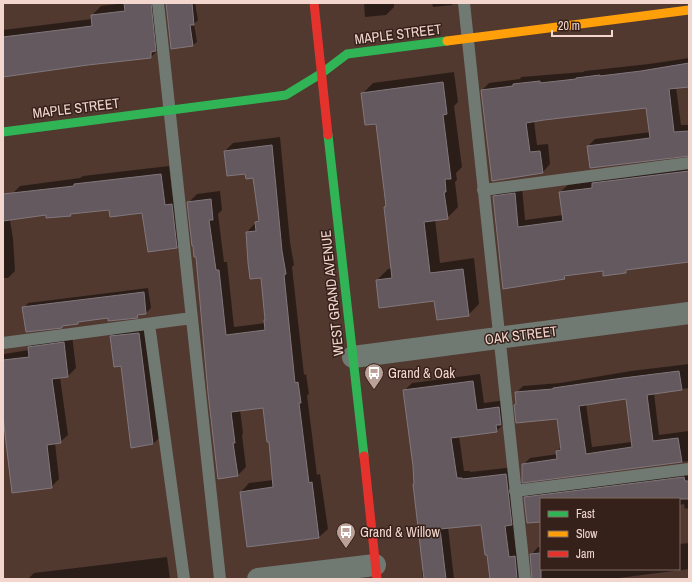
<svg xmlns="http://www.w3.org/2000/svg" width="692" height="582" font-family="'Archivo Narrow',sans-serif">
<style>
.shadow{fill:#0007;fill-rule:evenodd}
.building{fill:#64595e;stroke:#81777c;fill-rule:evenodd}
.lines{fill:none;stroke-linecap:round;stroke-linejoin:round}
.lane{stroke:#717a72;stroke-width:12}
.street{stroke:#717a72;stroke-width:22}
.fast{stroke:#30b455;stroke-width:9}
.slow{stroke:#ff9f0a;stroke-width:9}
.jam{stroke:#e5322d;stroke-width:9}
.labels{text-anchor:middle;stroke-width:3;stroke-linejoin:round;paint-order:stroke}
.street-label{font-size:14px;fill:#f3d7ce;stroke:#35211a}
.poi-label{font-size:14px;fill:#f3d7ce;stroke:#35211a;text-anchor:start}
</style>
<rect width="100%" height="100%" fill="#513930"/>
<path class="shadow" d="M125 3H153L160 48 151 57 3 76V30L92 19V15L101 6Z
M195 3 198 20 194 24 197 42 193 45 171 7Z
M364 3H394V7L386 15 365 17Z
M432 3H454L452 5 433 7Z
M689 58V86L676 87 681 125H689V155L588 146 595 139 651 132 647 107 613 111 534 121 537 145 548 144 550 164 543 172 493 180 482 90 489 83 520 79 521 77 583 72 585 71 649 64Z
M454 72 458 102 454 106 462 167 456 173 457 180 455 182 458 207 447 218 435 219 440 263 474 258 479 304 468 315 435 300 377 280 388 269 392 268 385 207 387 205 377 123 362 94 373 83Z
M280 137 290 242 294 265 292 267 304 375 306 374 309 394 307 395 317 475 320 474 328 529 319 537 248 546 241 492 249 483 273 480 270 441 264 407 240 410 243 433 242 435 246 467 238 475 188 203 197 194 220 191 222 210 218 214 224 262H227L234 327 265 323 266 319 262 277 247 232 259 219 254 177 246 173 225 151 233 143Z
M689 165V260L629 268 626 272 604 270 569 274 564 278 533 282 494 197 502 189 522 187 525 220 563 215 560 192 568 185Z
M169 166 173 198 180 197 184 239 176 247 143 212 110 209 47 217V214L12 194 20 186 80 178 83 176Z
M7 201 13 239 15 271 8 278H3V202Z
M148 288 151 308 146 313H140L137 317H109L80 321 78 323 63 325 62 327 24 308 28 303Z
M146 326 160 437 153 444 111 337 118 330Z
M72 335 76 368 68 376 60 377 68 435 60 442 55 443 59 479 51 487 3 414V355L4 354 29 350V348L37 340Z
M689 364V388L654 393 659 435 689 431V461L523 481V465L530 458 558 454 557 451 562 446 558 418 517 403 516 393 523 386 560 383 631 371ZM627 398 632 442 592 447 586 404Z
M480 374 484 403 506 400 504 424 496 431 459 436 464 471H470V472L514 467 519 517 513 523 516 550 522 549 529 578 532 579H491L482 523 448 527 454 579H423L422 571 424 569 414 466 404 391 412 383Z
M689 471V508L685 509 684 504 679 505V499H541V520L525 498 532 491Z
M689 543V569L611 579H533L531 555 538 547H541V569H679V544Z
M167 557 170 579H28L34 573Z"/>
<path class="building" d="M124 3H151L156 51 151 52V58L88 65 3 77V37L92 26 91 15 125 11Z
M166 3H192L194 25H190L193 46 171 49Z
M689 63V87L669 89 674 132 689 131V156L590 168 587 146 650 138 646 108 544 120 526 123 530 152 540 151 543 173 492 181 481 90 513 86V84L540 81V83L576 79V78L600 75V76L641 71Z
M443 82 447 114 443 115 451 179H445L446 192H444L448 219 424 222 430 273 463 269 469 316 437 320 434 301 379 308 376 280 392 278 384 207 386 206 376 124 365 125 361 93Z
M272 145 282 251 286 274 284 275 295 383 298 382 301 403H299L309 483 312 482 319 538 247 547 240 492 273 487 269 442H267L263 408 231 412 235 443H233L238 476 218 479 208 393 196 257H194L193 246H192L187 202 211 199 213 220H209L216 270H219L226 335 265 330 264 320H265L261 278 250 279 248 263 246 232 256 231 255 222 259 221 253 178 246 179 245 174 227 176 224 151Z
M689 171V262L626 270V273L603 276V271L564 276 565 279 503 289 493 196 515 193 518 227 563 221 559 192 592 188V183Z
M161 174 165 205 172 204 177 248 148 252 142 213 110 217 109 210 70 214 71 216 46 218V215L3 221V194L74 186V184Z
M144 292 146 314 137 315 138 318 108 321V318L78 322V324L62 326V328L26 332 22 307Z
M139 333 153 444 131 448 121 366 114 367 110 336Z
M64 342 68 377 52 379 61 443 47 445 52 488 12 493 3 417V360L29 357 28 347Z
M679 371 682 390 647 395 653 441 678 438 682 462 522 483V464L557 459 556 451 561 450 557 419 516 423 514 405 516 404 515 392 553 389V388L623 378ZM626 399 632 447 586 454 579 406Z
M473 381 477 410 499 407 501 425H496L497 432 451 438 457 478H462L463 479 506 474 512 525 505 526 509 557 515 556 517 579H490L487 555H485L481 525 440 529 446 579H424L413 484H414L413 466 403 390Z
M684 477 685 481H689V499H541V522L527 523 524 497Z
M541 553V579H532L530 554Z"/>
<g class="lines">
<path class="lane" d="M158 3 220 579
M464 3 525 579
M483 190 689 163
M149 324 184 579
M3 343 192 318
M515 491 689 469"/>
<path class="street" d="M353 357 689 313
M258 579 375 565"/>
<path class="fast" d="M3 132 286 95 322 73 347 54 447 41
M328 135 364 456"/>
<path class="slow" d="M447 41 689 10"/>
<path class="jam" d="M314 3 328 135
M364 456 377 579"/>
</g>
<defs>
<g id="bus-pin" transform="scale(1)"><path d="M0 17L-7.5 6A9.5 9.5 0 1 1 7.5 6Z" fill="#baa097" stroke="#35211a"/><path d="M-5-6H5V4H4V6H2V4H-2V6H-4V4H-5ZM-3.5-4V0h7V-4ZM-3.5 1.2v1.5H-2V1.2ZM2 1.2v1.5H3.5V1.2Z" fill="#fff"/></g>
</defs>
<g fill-rule="evenodd">
<use href="#bus-pin" x="374" y="373"/>
<use href="#bus-pin" x="346" y="532"/>
</g>
<g class="labels">
<g class="street-label">
<text transform="translate(398 34) rotate(-7)" y="5">MAPLE STREET</text>
<text transform="translate(76 108) rotate(-7)" y="5">MAPLE STREET</text>
<text transform="translate(332 293) rotate(-96)" y="5">WEST GRAND AVENUE</text>
<text transform="translate(521 335) rotate(-7)" y="5">OAK STREET</text>
</g>
<g class="poi-label">
<text x="388" y="378">Grand &amp; Oak</text>
<text x="360" y="537">Grand &amp; Willow</text>
</g>
</g>
<rect width="692" height="582" fill="none" stroke="#f3d7ce" stroke-width="8"/>
<rect x="540" y="498" width="140" height="72" fill="#35211a" stroke="#816a62"/>
<rect x="548" y="511" width="20" height="6" fill="#30b455" stroke="#816a62"/>
<text x="576" y="518" font-size="12" fill="#f3d7ce">Fast</text>
<rect x="548" y="531" width="20" height="6" fill="#ff9f0a" stroke="#816a62"/>
<text x="576" y="538" font-size="12" fill="#f3d7ce">Slow</text>
<rect x="548" y="551" width="20" height="6" fill="#e5322d" stroke="#816a62"/>
<text x="576" y="558" font-size="12" fill="#f3d7ce">Jam</text>
<path d="M552 30v6h60v-6" fill="none" stroke="#f3d7ce" stroke-width="2"/>
<text x="558" y="30" font-size="12" fill="#f3d7ce" stroke="#35211a" stroke-width="3" paint-order="stroke">20 m</text>
</svg>
